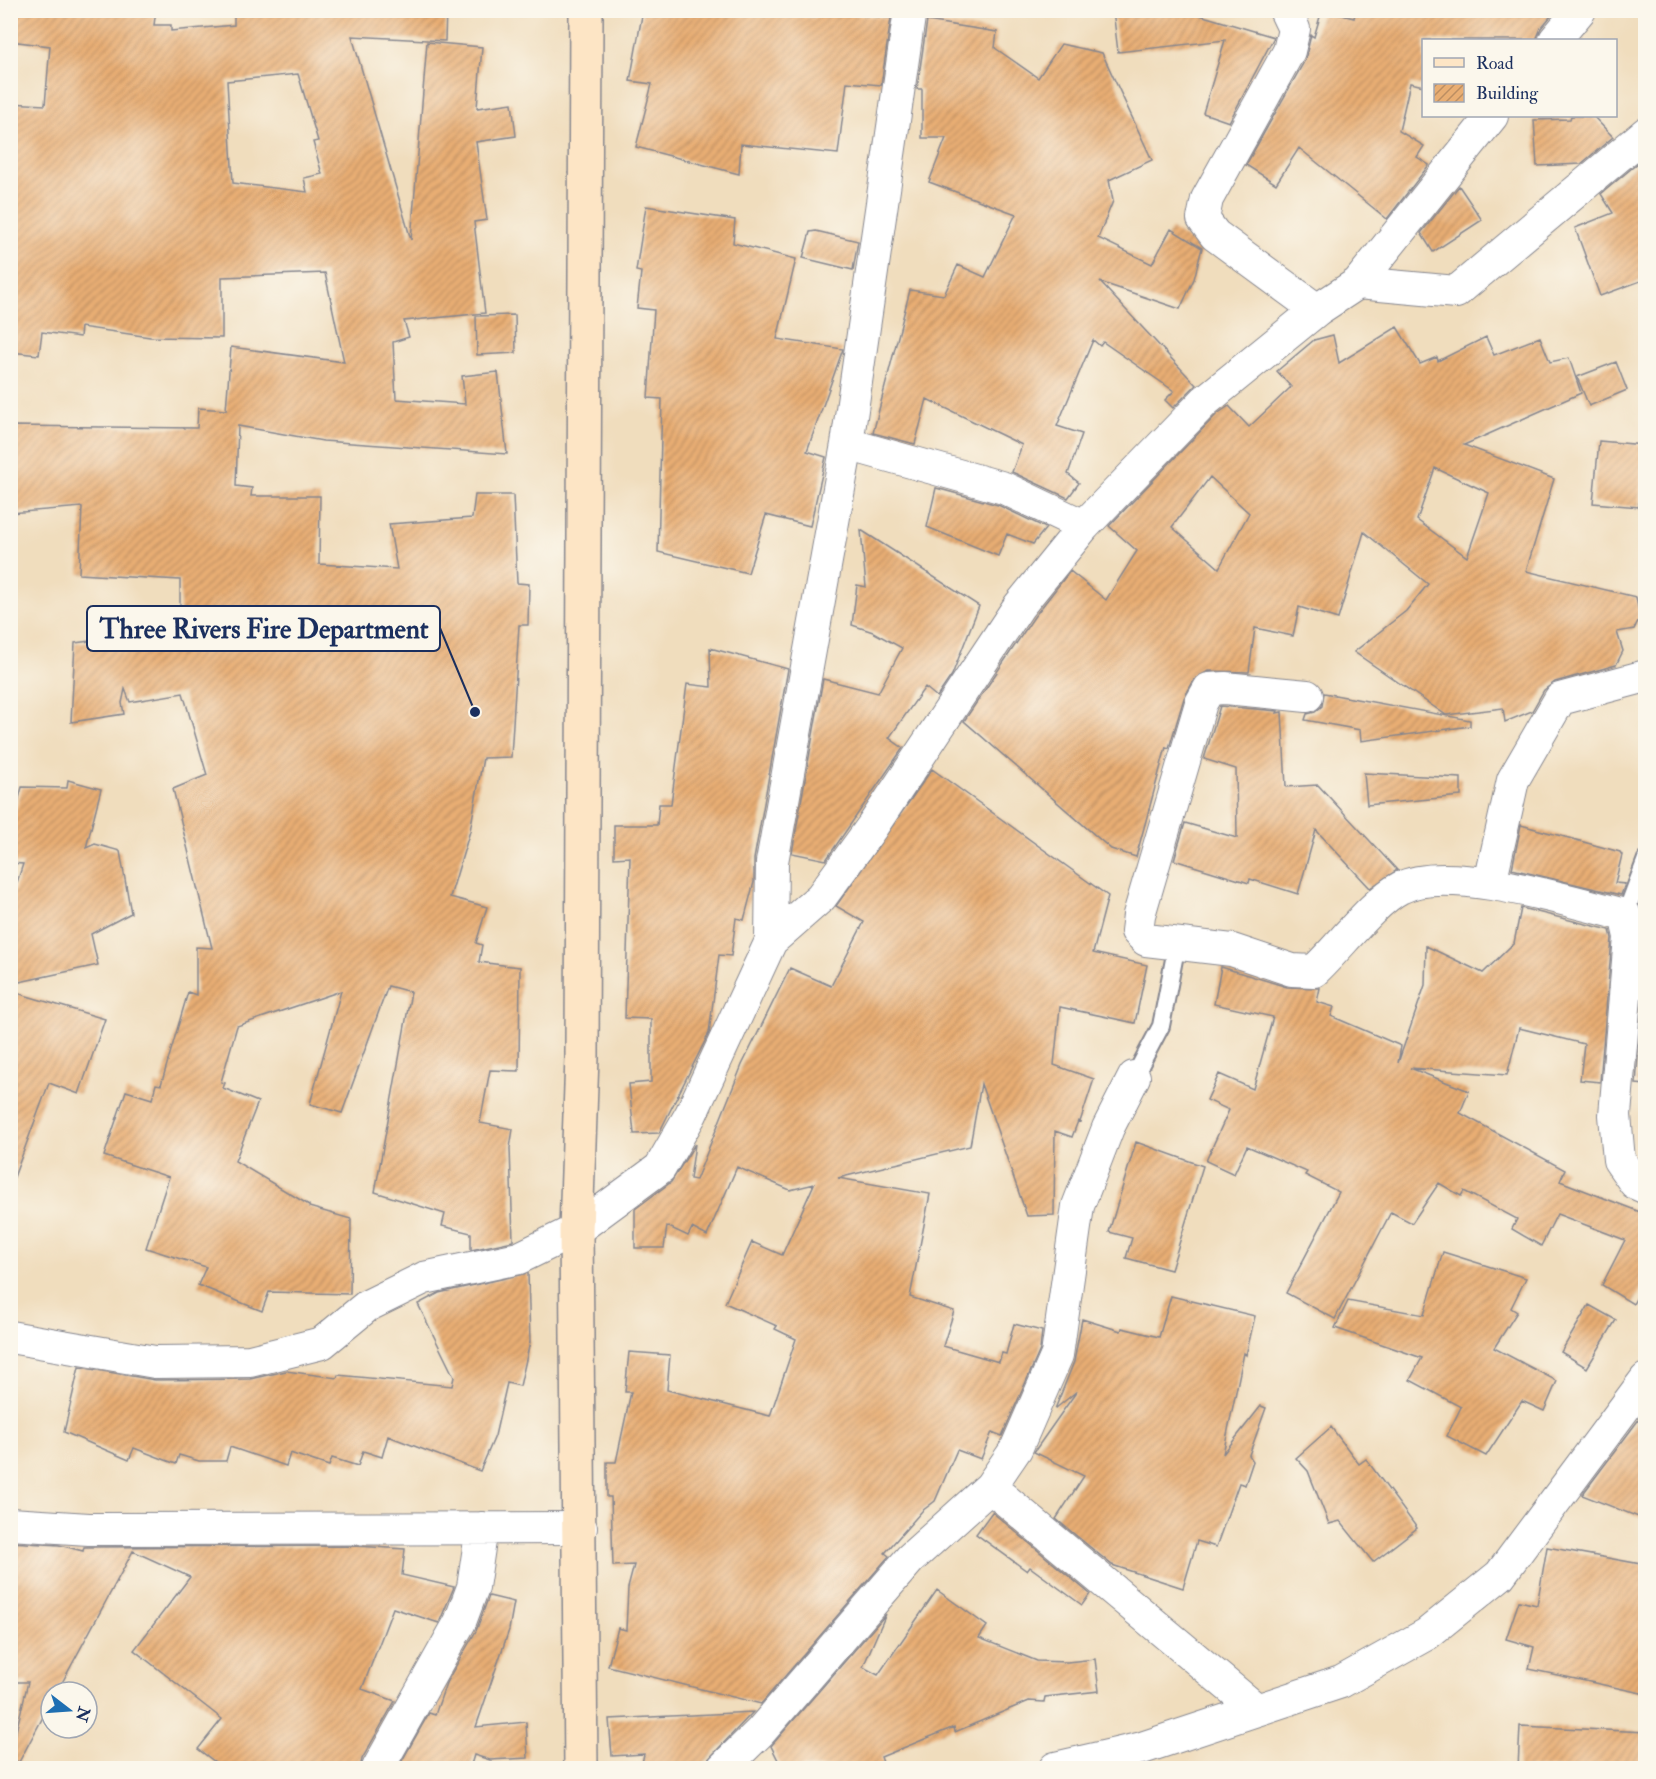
<svg xmlns="http://www.w3.org/2000/svg" width="1656" height="1779" font-family="'IM FELL Double Pica',serif">
<style>
.building{fill:url(#building-hatch);fill-rule:evenodd}
.lines{fill:none;stroke-linecap:round;stroke-linejoin:round}
.lane-casing{stroke:#86868e;stroke-width:20}
.street-casing{stroke:#86868e;stroke-width:34}
.secondary-casing{stroke:#86868e;stroke-width:36}
.lane{stroke:#fff;stroke-width:16}
.street{stroke:#fff;stroke-width:32}
.secondary{stroke:#fde5c5;stroke-width:33}
.leader{fill:none;stroke:#1b2f5e;stroke-width:2}
.callout-dot{fill:#1b2f5e;stroke:#fbf7ec;stroke-width:2}
.callout{fill:#fbf7ec;stroke:#1b2f5e;stroke-width:2}
.callout-label{font-size:27px;text-anchor:middle;font-weight:bold;fill:#1b2f5e}
</style>
<defs>
<pattern id="building-hatch" width="6" height="6" patternUnits="userSpaceOnUse" patternTransform="scale(1.5)"><rect width="6" height="6" fill="#e9ae73"/><path d="M-1 1l2-2M0 6l6-6M5 7l2-2" fill="none" stroke="#bc8e62"/></pattern>
</defs>
<rect width="100%" height="100%" fill="#fbf7ec"/>
<filter id="ink" filterUnits="userSpaceOnUse"><feTurbulence type="fractalNoise" baseFrequency=".0167" numOctaves="2"/><feDisplacementMap in="SourceGraphic" scale="12" xChannelSelector="R" yChannelSelector="G"/><feConvolveMatrix kernelMatrix="1 2 1 2 8 2 1 2 1" color-interpolation-filters="sRGB"/></filter>
<filter id="wash" filterUnits="userSpaceOnUse"><feTurbulence type="fractalNoise" baseFrequency=".008" numOctaves="4" result="noise"/><feDisplacementMap in="SourceGraphic" scale="24" xChannelSelector="R" yChannelSelector="G"/><feGaussianBlur stdDeviation="1.35" result="paint"/><feColorMatrix in="noise" values="0 0 0 0 0 0 0 0 0 0 0 0 0 0 0 0 0 1.4 0 .05"/><feComposite in="paint" operator="in"/></filter>
<g filter="url(#wash)">
<rect width="100%" height="100%" fill="#f0ddbd"/>
<g id="blocks">
<path class="building" d="M10 10H156L154 25H171V31L234 25V10H446L445 41 352 36 411 240 427 42 482 47 477 108 512 103 516 136 476 142 487 220 474 222 485 313 404 321 409 337 393 342 396 399 465 404 462 376 498 372 507 454 323 441 238 426 236 486 252 488 251 496H320L319 564 397 569 389 524 472 518 475 495H513L517 583 529 584 528 625H519L511 757 483 758 470 831 450 897 487 907 476 943 482 945 479 962 520 967 519 1071 490 1070 480 1123 513 1129 510 1148 513 1241 471 1250V1233L442 1226 445 1214 375 1192 411 992 388 986 342 1113 310 1104 341 991 237 1026 221 1082 225 1083 223 1088 258 1102 235 1161 309 1205V1207L351 1219 350 1294 269 1292 262 1311 198 1285 206 1267 146 1248 169 1177 104 1156 126 1091 152 1099 156 1084 161 1085 188 992 196 995V947L212 948 173 789 207 775 183 693 130 702 125 689 122 703 124 714 71 722 75 643 106 639 105 637 180 646V580L79 574 82 507 10 513V426L197 428 198 408 226 410 231 347 344 362 325 273 222 277V338L150 337 81 327 80 337 42 332 39 355 10 352V103L45 105 50 46 10 41ZM298 74 318 141 313 142 322 174 304 178 307 192 233 183 227 81Z
M643 10H750L815 18 816 11 891 18 881 85 847 82 838 154 741 144 739 174 636 147 652 84 630 81Z
M1113 10H1183L1274 37 1229 122 1203 113 1225 40 1118 52Z
M1322 10 1354 18 1356 10H1556L1541 28 1536 40H1424V86L1410 83 1399 131 1424 146 1417 157 1429 165 1387 219 1299 148 1276 184 1246 165 1305 60 1311 35 1314 37Z
M927 21 997 32 995 48 1038 78 1061 44 1102 53 1152 160 1109 180 1113 201 1098 238 1152 264 1171 229 1202 248 1194 279 1180 309 1100 282 1196 385 1173 408 1165 400 1174 391 1103 342 1100 346 1093 340 1057 426 1082 434 1068 474 1079 483 1068 498 1012 472 1022 445 927 399 915 444 873 433 910 290 944 295 958 265 985 277 1016 214 929 182 946 138H922V89H917Z
M1571 116H1593L1613 137 1581 164 1537 166 1534 120 1570 119Z
M1638 163 1646 171V279L1600 296 1575 228 1613 213 1601 194Z
M1459 186 1482 220 1433 252 1421 233Z
M646 206 735 220 733 243 796 259 777 339 843 349 807 451 826 457 810 526 766 515 748 573 658 552 662 399 648 398 654 310 637 308 641 272 636 271Z
M816 231 858 241 853 270 803 258 810 232Z
M515 315 516 353 477 355 476 316Z
M1397 327 1420 364 1437 357 1438 361 1486 337 1494 355 1540 337 1550 362 1569 358 1581 393 1464 445 1554 479 1526 571 1636 597 1640 617 1634 629 1617 632 1623 651 1616 665 1555 682 1544 690 1532 711 1505 722 1503 708 1446 715 1354 652 1406 611 1428 584 1364 532 1338 619 1299 607 1293 636 1255 628 1249 672 1208 671 1194 680 1184 698 1169 748 1166 747 1136 857 1111 849 964 721 1034 617 1070 571 1106 600 1137 551 1109 526 1217 414 1229 406 1249 427 1291 387 1277 371 1314 340 1333 335 1339 363ZM1435 468 1489 493 1467 557 1417 520ZM1210 477 1249 513 1219 568 1172 527Z
M1616 362 1627 390 1589 406 1577 377Z
M1599 441 1644 445 1639 507 1593 503Z
M936 488 998 505 1046 528 1033 544 1007 534 998 556 927 527Z
M861 530 979 606 952 675 937 697 925 687 889 738 903 748 826 860 792 853 823 679 878 693 902 648 873 632 852 625 857 585 866 587Z
M710 648 788 669 754 859V882L744 920 736 918 731 956 719 955 709 1033 659 1133 634 1134 629 1084 651 1082V1019L625 1018 630 857 614 858V825H657L659 804H671L687 684 711 687Z
M1324 693 1470 720V726L1361 741 1360 730 1305 720 1307 714 1315 712 1322 706Z
M1220 706 1278 711 1277 713 1282 712 1286 787 1318 785 1397 870 1370 888 1316 830 1298 894 1250 879 1249 883 1174 860 1185 823 1237 838 1236 769 1204 759Z
M932 769 1108 896 1093 953 1147 965 1135 1023 1060 1007 1054 1065 1094 1079 1080 1122 1078 1121 1072 1137 1055 1131 1054 1215 1027 1216 981 1084 970 1146 838 1178 930 1194 910 1297 954 1311 943 1346 999 1362 1002 1353 1006 1354 1014 1324 1042 1331 1040 1350 1002 1436 992 1432 981 1459 957 1450 935 1501 922 1511 885 1553 889 1556 761 1704 608 1666 618 1628 626 1630 628 1588 634 1565 613 1566 611 1497H607V1462H616L631 1392H625L629 1352 670 1355 667 1390 770 1416 796 1339 775 1329 777 1326 725 1303 752 1242 782 1255 814 1184 790 1190 737 1167 707 1236 692 1228 688 1236 667 1226 664 1248H635V1209L671 1182 695 1144 690 1179 696 1180 742 1065 790 968 831 986 864 922 836 906Z
M1364 773 1461 778V796L1367 805Z
M68 780 101 789 86 848 95 844 120 851 131 913 91 934 98 965 10 984V904L23 864 10 863V855L14 817 22 787 67 788Z
M1521 825 1620 852 1622 855 1615 883 1625 884 1621 895 1512 869Z
M1521 908 1610 930 1612 938 1600 1082 1580 1080 1584 1044 1519 1028 1507 1075 1410 1068 1469 1091 1460 1113 1565 1170 1560 1181 1640 1212 1643 1205 1646 1206V1281L1633 1304 1602 1285 1625 1240 1557 1214 1541 1246 1512 1229 1517 1219 1464 1191 1461 1196 1439 1183 1412 1223 1391 1212 1335 1319 1286 1293 1339 1192 1305 1175 1307 1172 1247 1146 1234 1174 1206 1161 1229 1110 1207 1100 1219 1074 1253 1089 1273 1017 1214 1004 1221 967 1287 987 1320 988 1317 1002 1334 1007 1331 1016 1401 1046 1398 1063 1425 985 1426 946 1483 973 1514 943Z
M10 991 105 1019 79 1094 49 1083 14 1177 10 1176Z
M1639 1044 1646 1045V1085L1636 1084Z
M1136 1142 1203 1166 1171 1270 1126 1258 1132 1238 1109 1232Z
M1443 1252 1526 1278 1511 1308 1517 1312 1494 1348 1557 1381 1544 1411 1522 1401 1486 1456 1447 1436 1461 1407 1410 1380 1422 1358 1335 1328 1348 1301 1424 1315Z
M528 1273 530 1342 520 1386 507 1383 495 1436 480 1471 388 1436 382 1457 363 1451 358 1466 332 1458 329 1466 290 1453 286 1466 230 1447 226 1461H199L179 1455 176 1464 134 1448 129 1460 64 1432 79 1367 155 1380 250 1379 286 1371 337 1378 338 1375 452 1386 454 1377 418 1304 439 1293Z
M1171 1296 1255 1316 1246 1355 1244 1353 1223 1454 1261 1406 1266 1408 1249 1455 1253 1461 1245 1485 1239 1483 1216 1547 1197 1541 1183 1588 1112 1565 1056 1519 1084 1476 1034 1452 1077 1391 1055 1409 1074 1362 1082 1319 1121 1331 1122 1328 1159 1337Z
M1589 1305 1616 1320 1587 1368 1561 1352Z
M1646 1410V1520L1582 1495Z
M1331 1427 1359 1464 1366 1459 1417 1528 1373 1562 1340 1521 1329 1524 1308 1471 1296 1458Z
M992 1512 1090 1594 1082 1605 1030 1567 1027 1571 976 1534Z
M10 1542 59 1545 83 1551 84 1547 356 1546 405 1549 402 1575 454 1587 439 1623 393 1608 362 1689 395 1701 362 1759 360 1768H223L198 1749 222 1719 134 1650 190 1577 133 1551 57 1692H51V1702L19 1762 10 1759V1756L28 1682H10Z
M1547 1547 1646 1565V1694L1529 1669 1534 1647 1506 1639 1519 1601 1537 1605Z
M937 1590 987 1626 979 1638 1037 1661 1067 1662 1095 1659 1099 1691 1045 1697 1044 1702 1029 1701 955 1732 954 1727 881 1757 885 1768H782L771 1746 886 1614 863 1667 878 1675Z
M489 1596 514 1602 509 1630 476 1727 526 1722 528 1758 490 1760 474 1755 470 1768H398L429 1713 435 1715 446 1683 476 1631Z
M753 1712 700 1768H641L644 1754 612 1756 609 1719Z
M1520 1726 1646 1732V1768H1518Z"/>
</g>
</g>
<g filter="url(#ink)">
<use href="#blocks" fill-opacity="0" stroke="#86868e" stroke-width="1.5"/>
<g class="lines">
<g class="lane-casing">
<path id="lane" d="M1625 915 1646 859
M1134 1077 1161 1026 1177 944"/>
</g>
<g class="street-casing">
<path id="street" d="M1285 10 1294 29 1289 51 1207 199 1203 219 1215 235 1317 310
M1555 40 1580 10
M1358 283 1492 116
M847 444 1004 488 1084 526
M1307 696 1225 688 1209 689 1201 703 1139 915 1137 931 1146 940 1232 950 1292 970 1314 971C1338 949 1374 901 1400 888 1447 863 1573 902 1625 915L1630 937 1615 1115 1619 1160 1635 1183 1646 1188
M1490 883 1513 780 1560 699 1646 676
M771 941 821 897 872 827 1019 606 1084 526 1205 401 1317 310 1358 283 1456 292 1646 133
M10 1337 155 1362 250 1361 322 1343 367 1306 424 1278 519 1258 576 1230 660 1168 691 1114 771 941 772 862 847 444 910 10
M990 1487 1256 1709
M10 1524 89 1529 581 1528
M378 1768 460 1622 473 1587 482 1528
M723 1768 760 1732 910 1559 990 1487 1016 1449 1057 1355 1078 1206 1108 1128 1134 1077
M1055 1768 1142 1748 1341 1682 1427 1634 1500 1575 1646 1379"/>
</g>
<g class="secondary-casing">
<path id="secondary" d="M581 1768 576 1230 582 1057 586 10"/>
</g>
<use href="#lane" class="lane"/>
<use href="#street" class="street"/>
<use href="#secondary" class="secondary"/>
</g>
</g>
<path class="leader" d="M475 712L440 628"/>
<circle class="callout-dot" cx="475" cy="712" r="6"/>
<rect class="callout" x="87" y="606" width="353" height="45" rx="6"/>
<g class="callout-label">
<text x="264" y="638">Three Rivers Fire Department</text>
</g>
<rect width="1656" height="1779" fill="none" stroke="#fbf7ec" stroke-width="36"/>
<rect x="1422" y="39" width="195" height="78" fill="#fbf7ec" stroke="#a1a7b3" stroke-width="1.5"/>
<rect x="1434" y="58" width="30" height="9" fill="#fde5c5" stroke="#a1a7b3" stroke-width="1.5"/>
<text x="1476" y="69" font-size="18" fill="#1b2f5e">Road</text>
<rect x="1434" y="84" width="30" height="18" fill="url(#building-hatch)" stroke="#a1a7b3" stroke-width="1.5"/>
<text x="1476" y="99" font-size="18" fill="#1b2f5e">Building</text>
<g transform="translate(69 1710) rotate(107)"><circle r="28" fill="#fbf7ec" stroke="#a1a7b3" stroke-width="1.5"/>
<path d="M0-4.5L10 22L0 15L-10 22Z" fill="#1f6fb2"/>
<text y="-9" font-size="16" font-weight="bold" text-anchor="middle" fill="#1b2f5e">N</text>
</g>
</svg>
